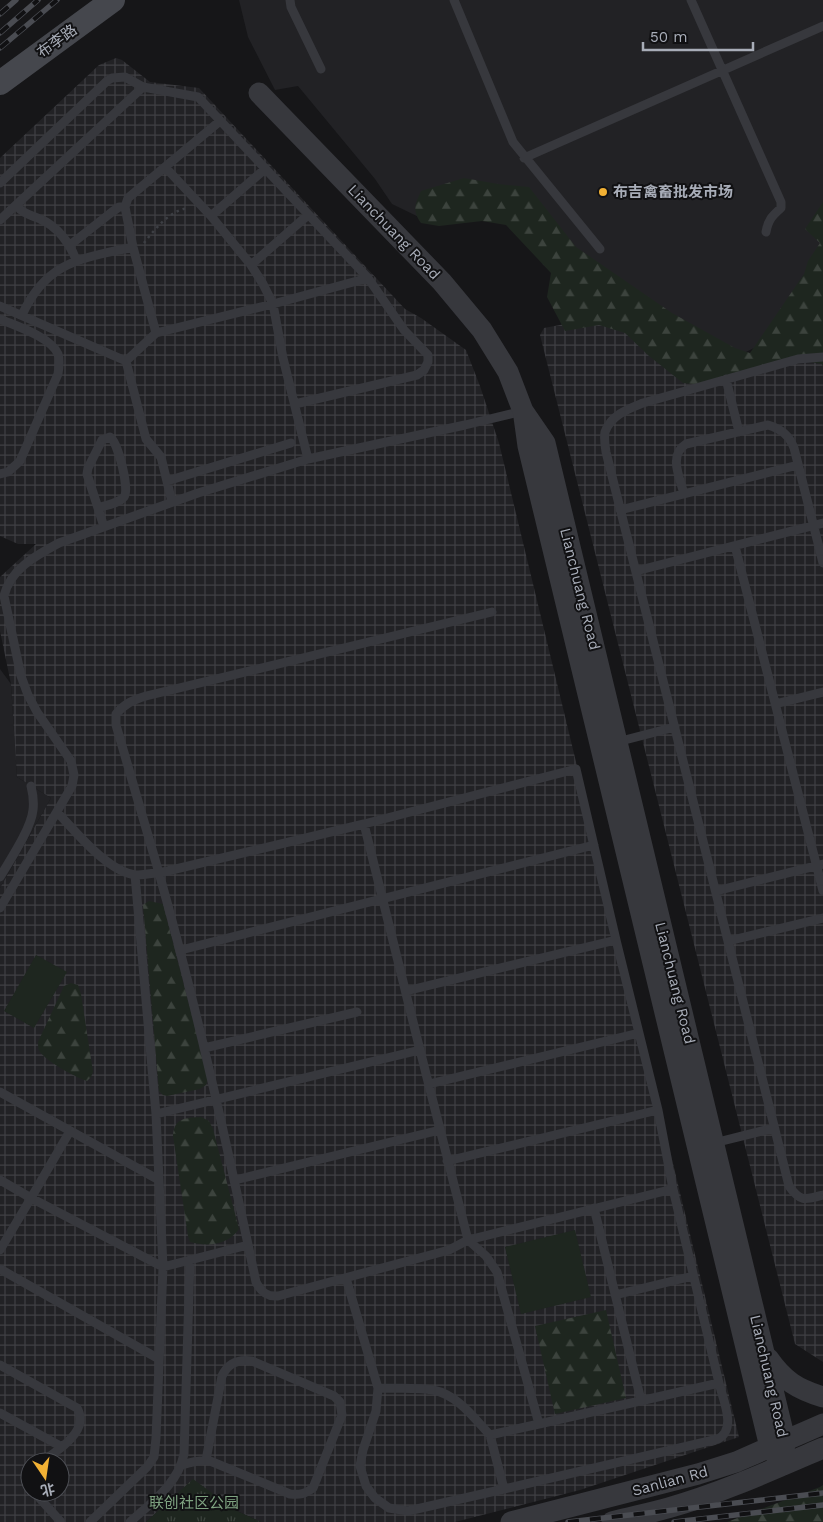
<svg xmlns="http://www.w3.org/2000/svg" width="823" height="1522" font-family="'Work Sans','Noto Sans SC',sans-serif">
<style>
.built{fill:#222225}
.industrial{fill:url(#industrial-grid);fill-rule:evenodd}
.grass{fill:#1e261f}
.forest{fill:url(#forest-firs)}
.park{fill:url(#park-tufts)}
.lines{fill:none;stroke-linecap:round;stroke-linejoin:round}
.path{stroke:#3d3f44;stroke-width:2.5;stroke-dasharray:2.5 4;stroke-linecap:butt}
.service{stroke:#37383d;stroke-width:9}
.tertiary{stroke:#37383d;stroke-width:21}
.secondary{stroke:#45474d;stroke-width:24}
.rail-casing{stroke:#4a4c52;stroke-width:5.5}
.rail{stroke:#111113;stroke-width:4;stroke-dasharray:11;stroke-linecap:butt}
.poi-dot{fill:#f2b134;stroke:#111113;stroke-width:2}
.labels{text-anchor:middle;stroke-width:4;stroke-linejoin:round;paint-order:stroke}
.street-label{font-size:15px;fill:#a8adb8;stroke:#111113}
.poi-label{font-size:15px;font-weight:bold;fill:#a8adb8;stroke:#111113;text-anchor:start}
.park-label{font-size:15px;fill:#7fa381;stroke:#111113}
</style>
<defs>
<pattern id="industrial-grid" width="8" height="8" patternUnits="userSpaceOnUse" patternTransform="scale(1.25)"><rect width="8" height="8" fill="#222225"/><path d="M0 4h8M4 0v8" fill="none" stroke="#3f3f43"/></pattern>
<pattern id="forest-firs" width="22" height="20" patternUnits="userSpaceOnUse" patternTransform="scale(1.25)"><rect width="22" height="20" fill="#1e261f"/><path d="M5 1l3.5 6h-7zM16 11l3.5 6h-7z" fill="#3c433d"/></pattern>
<pattern id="park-tufts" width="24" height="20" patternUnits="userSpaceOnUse" patternTransform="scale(1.25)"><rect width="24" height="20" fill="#1e261f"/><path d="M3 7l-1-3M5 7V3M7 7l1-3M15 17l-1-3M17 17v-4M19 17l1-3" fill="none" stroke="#3c433d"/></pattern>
</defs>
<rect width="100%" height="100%" fill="#161618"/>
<path class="built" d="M239 0H823V263L806 322 728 361 534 217 425 220 392 204 375 179 298 86 275 90 248 37Z
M0 669 11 684 17 777 51 798 0 888Z"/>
<path class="industrial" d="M116 58 122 60 150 82 199 88 405 309 421 318 466 350 480 386 499 443 739 1437 580 1490 455 1522H261L235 1510 193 1480 146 1522H0V888L51 798 17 777 11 684 0 631V577L36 544H18L0 536V158L99 65ZM30 1462H60V1492H30Z
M592 319 614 321 682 370 823 352V1362L795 1344 540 335 544 328Z"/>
<path class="grass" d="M36 955 67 972 34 1028 4 1011Z
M575 1230 591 1297 521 1314 505 1247Z"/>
<path class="forest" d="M464 178 498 184 529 187 576 247 672 313 735 348 750 353 804 274 808 261 820 243 805 229 823 202V367L822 364 805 361 714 386 683 383 649 356 625 333 599 325 565 331 547 297 551 273 506 225 482 221 439 226 421 223C412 210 415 205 421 191Z
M149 901 163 904 208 1078 206 1085 200 1089 167 1096 163 1095 159 1091 143 905Z
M71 983 78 985 81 994 93 1072 91 1077 87 1081C77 1078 43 1060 39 1050 38 1048 38 1045 38 1042L64 986Z
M201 1117 209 1121 213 1129 239 1229C228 1245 208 1247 190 1242L188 1236 173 1136C174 1118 185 1118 201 1117Z
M606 1310 626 1398 555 1414 535 1326Z
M823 1485V1522H727L820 1487Z"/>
<path class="park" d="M193 1479 235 1510 261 1522H146Z"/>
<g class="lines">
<path class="path" d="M144 243C155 229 169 211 188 208"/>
<path class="service" d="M290 0 291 7 321 69
M454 0 513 142 600 249
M691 0 781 202V208C772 216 768 220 766 232
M524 158 823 26
M165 167 220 121
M0 183 107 81 112 78 125 77 143 87 198 97 368 278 404 330 428 355V362L424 370 417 375 295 404
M16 205C23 214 31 215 40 219 57 226 70 243 76 260
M211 216 265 169
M0 220 143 87
M70 245 112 212 119 207H125
M251 265 308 215
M0 306 126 361 146 439 161 457 172 502
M22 315C47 261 80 259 133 247
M0 319C16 326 51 337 58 354 60 360 59 368 58 374L20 461 8 472 0 474
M156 333 273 304 368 278
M823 357 798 359 643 403C628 409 611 415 605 432 604 438 605 446 606 452L789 1186C800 1202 805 1200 823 1195
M126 361 156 333 133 247 125 207 128 198 165 167 211 216 251 265 263 284 273 304 283 358 308 459
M726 379 739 432
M167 481 291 443
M684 494C680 478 668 455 686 444L768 425C781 429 789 435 794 448L823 563
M98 508 87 474 88 468 102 440 110 437C118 442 130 490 124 497 118 504 106 505 98 508L104 527
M620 510 798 465
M735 546 823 891
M636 571 823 523
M775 704 823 692
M617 742 675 727
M57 812C76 832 108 872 136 875 143 875 152 873 159 873 197 1008 227 1145 256 1282 261 1292 267 1297 278 1296L449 1250 468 1240 420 1050
M364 824 576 769 616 940
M0 877C10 860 31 829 33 810 34 802 33 794 31 786
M716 891 823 864
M0 908 72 786 74 775 71 761 37 712 28 695 21 676 4 596C10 569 37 555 59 543L198 493 308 459 465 425 523 411
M728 941 823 918
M181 950 594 845
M406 991 616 940 658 1110 673 1189 468 1240
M204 1048 357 1012
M429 1084 639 1033
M0 1092 159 1180
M156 1114 420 1050 364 824 159 873 116 725V714C124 704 133 700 146 696L492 612
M714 1143 774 1128
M447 1161 658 1110
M0 1180 31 1198 70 1131
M235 1180 440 1130
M594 1208 641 1400
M468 1240 486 1256 497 1272 539 1424 719 1383 673 1189
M0 1250 31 1198 163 1267 248 1245
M0 1269 159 1359
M346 1278 378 1388C396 1389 416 1387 433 1390 458 1395 474 1418 490 1435L539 1424
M615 1295 693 1276
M0 1365 77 1408C86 1424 74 1437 62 1447
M378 1388 376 1411 363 1450 360 1466 366 1486 375 1498 389 1508 408 1511 504 1489
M0 1413 62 1447 42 1462
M490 1435 504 1489 718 1439C737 1429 723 1400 719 1383
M182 1465C191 1462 200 1460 210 1461L290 1494C300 1495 305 1494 313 1488L342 1415 340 1402 334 1396 252 1361C238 1359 228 1363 222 1376L206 1460
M30 1476 29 1478 30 1487
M34 1492 61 1522
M90 1522 147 1467 154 1457 156 1438 163 1267 156 1114 135 875
M130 1522C152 1502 178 1484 184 1454L190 1260"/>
<path class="tertiary" d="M259 93 442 282 482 330 508 372 523 411 545 443 785 1440 783 1465
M524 417 528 446 770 1447 783 1465
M768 1358C784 1381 797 1389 823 1397
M511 1522 698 1474 736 1462 823 1424
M612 1522C631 1517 650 1513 668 1508 721 1493 772 1470 823 1448"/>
<path class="secondary" d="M0 83 113 0"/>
<g class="rail-casing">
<path id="rail" d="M0 14 16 0
M0 33 38 0
M0 48 57 0
M568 1522 823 1493
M674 1522 823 1505"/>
</g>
<use href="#rail" class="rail"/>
</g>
<circle class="poi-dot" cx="603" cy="192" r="5"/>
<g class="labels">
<g class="street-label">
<text transform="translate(57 41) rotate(-36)" y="5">布李路</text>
<text transform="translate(394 232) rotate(46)" y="5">Lianchuang Road</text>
<text transform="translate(580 589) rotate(76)" y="5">Lianchuang Road</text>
<text transform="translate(675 983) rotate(76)" y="5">Lianchuang Road</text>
<text transform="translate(769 1376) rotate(77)" y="5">Lianchuang Road</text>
<text transform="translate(670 1481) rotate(-15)" y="5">Sanlian Rd</text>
</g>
<g class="poi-label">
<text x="613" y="197">布吉禽畜批发市场</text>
</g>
<g class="park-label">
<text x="194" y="1508">联创社区公园</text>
</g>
</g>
<g transform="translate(45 1477) rotate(167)"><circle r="24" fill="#111113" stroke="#4d4f55"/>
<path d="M0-4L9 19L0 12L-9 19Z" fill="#f2b134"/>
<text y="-8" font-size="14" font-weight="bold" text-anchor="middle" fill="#a8adb8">北</text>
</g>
<path d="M643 42v8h110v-8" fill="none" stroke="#a8adb8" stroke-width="2.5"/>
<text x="650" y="42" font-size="15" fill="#a8adb8" stroke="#111113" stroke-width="4" paint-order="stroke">50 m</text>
</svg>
